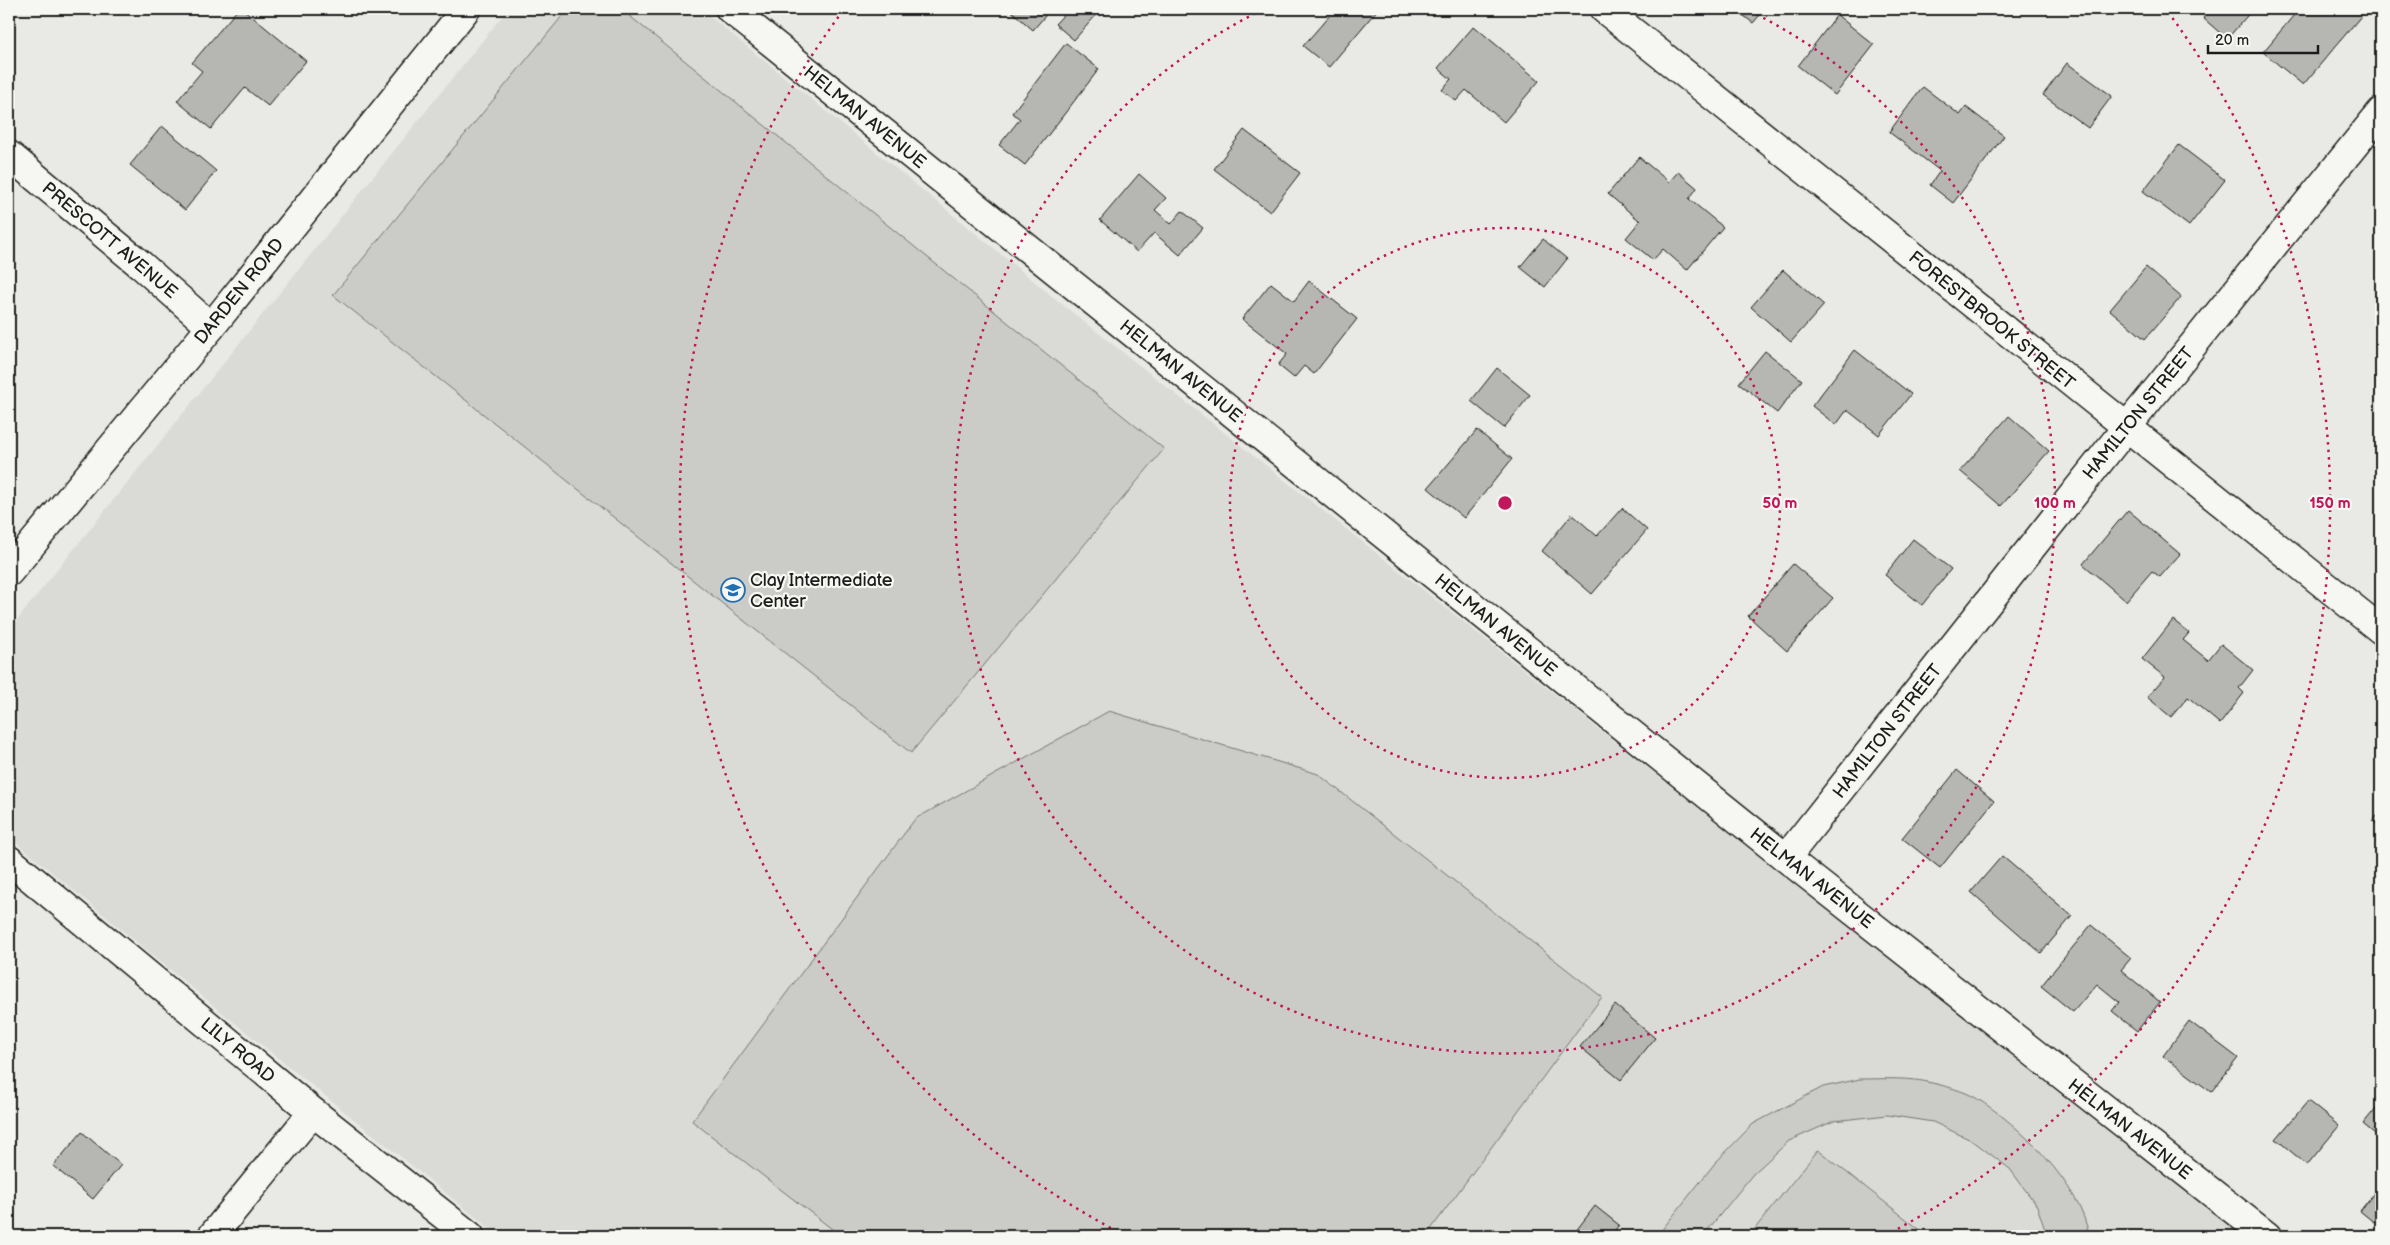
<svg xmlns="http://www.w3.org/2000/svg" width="2390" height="1245" font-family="'Balsamiq Sans',sans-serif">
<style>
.built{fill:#dadad6}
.green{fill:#cbcbc7;stroke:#747472}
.building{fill:#b6b6b3;stroke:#1c1c1c}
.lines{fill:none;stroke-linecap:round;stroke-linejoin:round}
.minor-casing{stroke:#1c1c1c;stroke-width:31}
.tertiary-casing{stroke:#1c1c1c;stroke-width:31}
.minor{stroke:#f6f6f2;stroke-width:28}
.tertiary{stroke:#f6f6f2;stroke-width:28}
.ring{fill:none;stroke:#c2185b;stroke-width:2.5;stroke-dasharray:2.5 5}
.labels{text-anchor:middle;stroke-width:4.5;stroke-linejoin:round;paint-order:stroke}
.street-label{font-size:18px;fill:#1c1c1c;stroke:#f6f6f2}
.poi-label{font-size:18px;fill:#1c1c1c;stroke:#f6f6f2;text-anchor:start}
.centre{fill:#c2185b;stroke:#f6f6f2;stroke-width:2.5}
.ring-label{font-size:15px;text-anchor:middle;font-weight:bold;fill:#c2185b;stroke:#f6f6f2;stroke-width:4.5;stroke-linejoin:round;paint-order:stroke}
</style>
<rect width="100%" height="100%" fill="#e9e9e5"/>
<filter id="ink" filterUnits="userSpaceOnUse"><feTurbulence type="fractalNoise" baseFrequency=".02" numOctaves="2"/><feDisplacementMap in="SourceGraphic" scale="10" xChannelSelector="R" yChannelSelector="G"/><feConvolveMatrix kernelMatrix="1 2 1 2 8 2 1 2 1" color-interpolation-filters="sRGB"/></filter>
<g filter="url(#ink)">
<path class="built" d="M508 9H701L1063 305 1700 809 2246 1236H499L236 1024 9 837V630Z"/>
<path class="green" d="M568 9H621L1164 449 911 753 333 295Z
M1109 711 1318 774 1602 997 1426 1236H841L692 1121 915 819Z
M1860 1079C1884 1079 1909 1077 1932 1083 1946 1086 1964 1091 1976 1098 2019 1124 2081 1185 2089 1236H2047L2037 1206 2010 1169 1973 1141 1933 1122 1887 1115 1834 1121 1789 1141 1753 1174 1703 1236H1657L1715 1163 1753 1124 1823 1087Z
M1818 1150 1928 1236H1749Z"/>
<path class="building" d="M238 9H243L306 61 268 106 245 88 211 129 177 101 202 71 192 63Z
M1009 9H1051L1033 30Z
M1069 9H1093L1098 13 1074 40 1055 24Z
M1322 9H1378L1329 67 1303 46 1330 15Z
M1735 9H1765L1753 23Z
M2210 9H2253L2227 39 2203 18Z
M2299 9H2367L2303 85 2263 52Z
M1837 15 1874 45 1835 95 1798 66Z
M1474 26 1539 81 1504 122 1466 90 1456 101 1442 90 1451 79 1438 68Z
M1066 43 1099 69 1025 165 999 145 1020 119 1012 113Z
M2067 63 2112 96 2088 128 2043 95Z
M1923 87 1960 115 1966 107 2004 136 1953 203 1930 185 1940 171 1889 132Z
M162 126 216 171 185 210 130 165Z
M1244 130 1300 173 1270 212 1214 169Z
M2179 145 2225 180 2189 226 2143 191Z
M1639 157 1669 182 1678 172 1697 188 1689 199 1723 227 1687 270 1663 249 1653 260 1626 238 1640 221 1608 194Z
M1139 174 1166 198 1155 210 1171 224 1182 211 1203 228 1180 255 1154 233 1137 252 1100 220Z
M1543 239 1567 259 1545 287 1520 267Z
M2146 267 2181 297 2145 339 2110 310Z
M1783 270 1824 305 1791 342 1751 307Z
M1309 281 1357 319 1314 374 1304 366 1294 378 1278 365 1287 354 1242 319 1271 283 1294 301Z
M1855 350 1911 394 1879 435 1847 410 1836 425 1812 406Z
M1765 351 1802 380 1777 413 1739 383Z
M1497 368 1530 395 1504 428 1471 401Z
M2009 416 2049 451 2001 506 1960 471Z
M1477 430 1512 459 1464 518 1428 488Z
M1622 508 1647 530 1592 594 1542 551 1572 514 1597 536Z
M2128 510 2180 554 2160 577 2152 571 2126 601 2083 564Z
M1913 539 1951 569 1922 605 1885 575Z
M1793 564 1833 598 1787 651 1748 616Z
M2173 620 2189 633 2183 640 2208 660 2221 644 2253 670 2239 688 2244 693 2220 724 2188 697 2171 717 2147 697 2165 677 2142 659Z
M1957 770 1994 801 1940 868 1902 838Z
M2381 811V828L2373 821Z
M2002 856 2072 916 2041 953 1971 892Z
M2091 925 2131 958 2121 970 2160 1002 2137 1031 2112 1011 2119 1002 2097 984 2073 1012 2041 986Z
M1615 1005 1655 1038 1621 1080 1580 1047Z
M2189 1021 2238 1058 2211 1092 2163 1056Z
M2308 1101 2339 1126 2307 1165 2276 1139Z
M2381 1102V1139L2363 1124Z
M82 1132 121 1165 93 1199 53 1166Z
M2381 1184V1228L2360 1211Z
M1595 1206 1619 1225 1610 1236H1572Z"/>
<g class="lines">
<g class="minor-casing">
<path id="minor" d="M730 9 1786 858 2267 1236
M1604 9 2381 630
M9 155 141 265 211 327
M1786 858 2126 428 2381 112
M212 1236 313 1112"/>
</g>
<g class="tertiary-casing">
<path id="tertiary" d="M9 572 211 327 466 9
M9 860 313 1112 470 1236"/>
</g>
<use href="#minor" class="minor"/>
<use href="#tertiary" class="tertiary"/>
</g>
</g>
<g class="ring">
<circle cx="1505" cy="503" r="275"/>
<path d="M1750 11A550 550 0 1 1 1260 11"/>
<path d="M1124 1235A825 825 0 0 1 842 12M2168 12A825 825 0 0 1 1886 1235"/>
</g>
<defs>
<g id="school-ring" transform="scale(1.25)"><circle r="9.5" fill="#f6f6f2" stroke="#1f6fb2" stroke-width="1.5"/><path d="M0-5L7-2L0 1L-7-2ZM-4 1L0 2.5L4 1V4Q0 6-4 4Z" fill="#1f6fb2"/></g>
</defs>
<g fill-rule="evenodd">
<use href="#school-ring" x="733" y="590"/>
</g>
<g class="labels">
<g class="street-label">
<text transform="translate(865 117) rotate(39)" y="6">HELMAN AVENUE</text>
<text transform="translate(110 240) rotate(40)" y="6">PRESCOTT AVENUE</text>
<text transform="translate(239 291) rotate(-51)" y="6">DARDEN ROAD</text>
<text transform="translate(1992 320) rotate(39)" y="6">FORESTBROOK STREET</text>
<text transform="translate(1181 371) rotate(39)" y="6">HELMAN AVENUE</text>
<text transform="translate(2138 413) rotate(-51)" y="6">HAMILTON STREET</text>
<text transform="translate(1496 625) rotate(39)" y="6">HELMAN AVENUE</text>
<text transform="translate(1887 731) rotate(-52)" y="6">HAMILTON STREET</text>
<text transform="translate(1812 878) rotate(38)" y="6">HELMAN AVENUE</text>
<text transform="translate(238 1050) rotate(40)" y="6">LILY ROAD</text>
<text transform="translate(2130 1129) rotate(38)" y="6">HELMAN AVENUE</text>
</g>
<g class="poi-label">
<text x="750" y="586">Clay Intermediate<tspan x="750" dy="21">Center</tspan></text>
</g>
</g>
<circle cx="1505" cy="503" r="8" class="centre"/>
<g class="ring-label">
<text x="1780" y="508">50 m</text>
<text x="2055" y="508">100 m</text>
<text x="2330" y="508">150 m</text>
</g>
<rect width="2390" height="1245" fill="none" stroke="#f6f6f2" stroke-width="30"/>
<rect x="15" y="15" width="2360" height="1215" fill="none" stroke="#1c1c1c" stroke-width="2" filter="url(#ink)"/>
<path d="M2208 45v8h110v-8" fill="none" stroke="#1c1c1c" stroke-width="2.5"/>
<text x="2215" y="45" font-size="15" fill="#1c1c1c" stroke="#f6f6f2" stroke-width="4" paint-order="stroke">20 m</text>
</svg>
